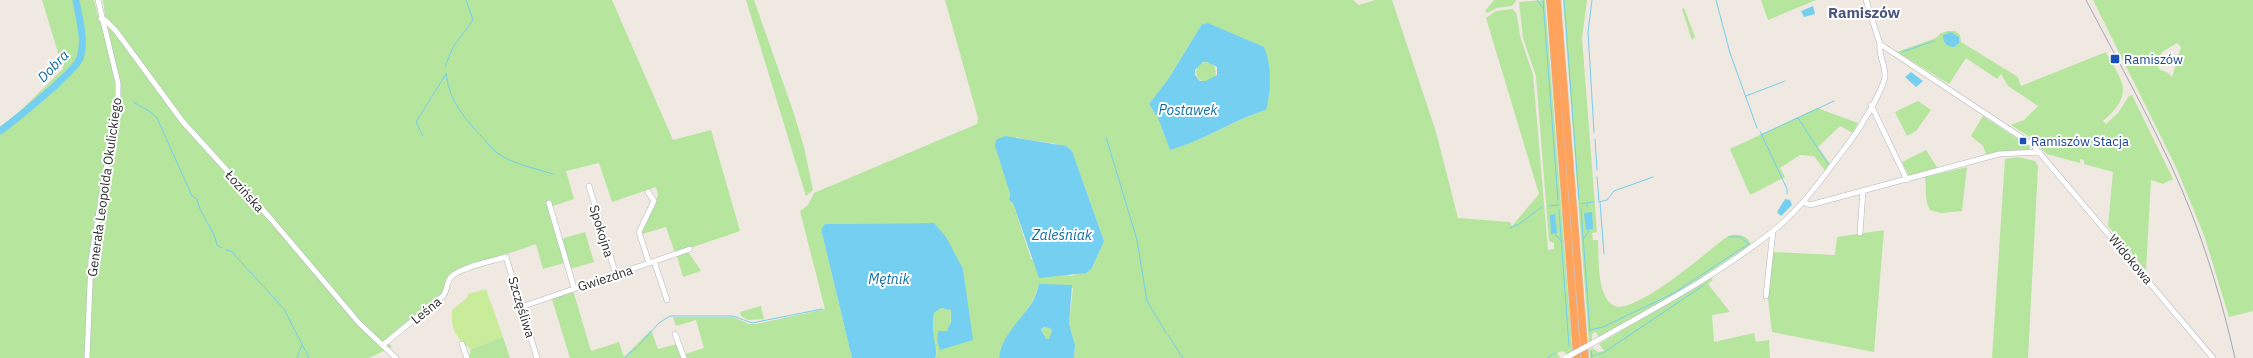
<svg xmlns="http://www.w3.org/2000/svg" width="2253" height="358" font-family="'IBM Plex Sans',sans-serif">
<style>
.green{fill:#b6e59e;fill-rule:evenodd}
.pitch{fill:#c9ec9a}
.water{fill:#75cff0;fill-rule:evenodd}
.lines{fill:none;stroke-linecap:round;stroke-linejoin:round}
.stream{stroke:#75cff0;stroke-width:1}
.river{stroke:#75cff0;stroke-width:7}
.minor-casing{stroke:#b4b7c1;stroke-width:6}
.highway-casing{stroke:#c9c9c9;stroke-width:8}
.minor{stroke:#fff;stroke-width:5}
.highway{stroke:#ffa35c;stroke-width:7}
.rail{stroke:#a3a6b8;stroke-width:1}
.minor-bridge-casing{stroke:#b4b7c1;stroke-width:6;stroke-linecap:butt}
.minor-bridge{stroke:#fff;stroke-width:5}
.transit-dot{fill:#1a4fb4;stroke:#fff;stroke-width:1.5}
.labels{text-anchor:middle;stroke-width:4;stroke-linejoin:round;paint-order:stroke}
.transit-label{font-size:13px;fill:#164399;stroke:#fff;text-anchor:start}
.street-label{font-size:13px;fill:#2e2e2e;stroke:#fff}
.water-label{font-size:14px;font-style:italic;fill:#0d6fa3;stroke:#fff}
.quarter-label{font-size:15px;font-weight:bold;fill:#4d5680;stroke:#fff}
</style>
<rect width="100%" height="100%" fill="#efe9e1"/>
<path class="green" d="M42 0H94L98 16 105 15 103 0H612L673 140 711 130 740 231 675 253 666 227 642 234 641 232 658 195 656 187 612 202 599 163 566 171 574 199 549 207 564 263 543 269 536 244 455 272 442 295 386 340 392 347 369 358H0V127L20 111 63 69Z
M746 0H754L793 111 804 147 813 190 806 196Z
M945 0H1353L1359 5 1375 0H1392L1436 132 1458 218 1510 222 1512 226 1539 194 1486 18 1496 11 1513 9 1517 15 1520 36 1533 75 1548 250 1554 249V243L1549 241 1536 76 1523 38 1519 2 1545 0 1573 358H1568L1567 354 1562 351 1557 353 1560 358H1074L1075 345 1069 324 1073 288 1038 285C1034 313 1002 330 999 358H935L937 352 933 338 934 313 941 308 951 310C950 318 953 327 945 332L941 331 940 350 966 301 963 269 934 223 825 224 821 229 852 358H686L685 354 704 348 696 320 676 326 673 317H733L749 324H756L825 309 800 211 808 205 814 193 977 124 978 118ZM1208 23 1263 47 1266 53V110C1233 120 1204 141 1170 150L1158 118 1149 104 1169 78 1202 24ZM1016 137C1032 142 1061 141 1072 151L1104 241 1092 268 1072 276 1066 275 1031 259 1013 203 1009 200Z
M1494 0H1516V1L1512 6 1497 8 1487 13 1485 11Z
M1563 0H1587L1582 38 1597 232 1592 233 1593 240H1598C1599 257 1596 303 1618 307 1646 306 1704 254 1728 236 1737 233 1747 235 1751 244L1675 295 1599 337 1595 331 1592 335V341L1589 343Z
M1761 0H1816L1768 20Z
M2093 0H2253V311L2229 317 2205 238 2177 169ZM2177 43 2181 47 2172 77 2168 73 2159 69 2157 61 2162 52Z
M1684 8 1695 37 1692 40 1682 9Z
M1948 31H1955L1960 35 1961 42 2018 77 2021 86 2106 52C2124 84 2134 94 2103 121L2106 124 2118 113 2129 96 2132 95 2173 179 2163 184 2151 180 2146 271 2108 226 2113 172 2084 164V160L2080 159V163L2047 154 2030 137 2011 125 2024 120 2038 106 2008 86 2001 74 1997 79 1966 58 1949 84 1897 52 1936 38 1941 33Z
M1196 72a10 10 0 1 1 20 0a10 10 0 1 1-20 0Z
M1918 101 1931 110 1916 131 1907 136 1895 112Z
M1817 108 1858 123 1853 133 1840 126 1818 147 1831 165 1825 171 1814 156 1800 155 1780 168 1785 177 1750 195 1730 149Z
M1983 116 2030 147 2029 150 2007 151 1981 159 1980 156 1986 154 1983 146 1971 136Z
M1926 150 1938 169 1909 176 1902 162Z
M2018 157 2035 161 2038 166 2028 358H1992L2005 159Z
M1967 167 1962 211 1941 213 1930 210C1924 199 1927 189 1925 177Z
M1884 230 1874 352 1772 332 1767 291 1772 252 1835 255 1837 237Z
M585 232 594 262 570 269 561 239Z
M684 253H689L701 271 683 277 677 256Z
M1711 278 1713 280 1708 284 1730 312 1712 315 1714 342 1754 333 1756 342 1769 340 1770 358H1590L1589 350 1593 348 1598 352 1604 351 1599 344Z
M573 290 591 351 619 342 624 357 651 330 658 349 677 344 682 358H570L552 299Z
M761 306 764 319 748 320 741 316 740 312Z
M1041 333a6 6 0 1 1 12 0a6 6 0 1 1-12 0Z
M503 337 510 358H469L471 349Z"/>
<path class="pitch" d="M486 289 503 337 471 349C455 337 451 330 452 310L467 298 468 294Z"/>
<path class="water" d="M1813 6 1815 14 1804 17 1801 11Z
M1208 23 1264 47C1272 64 1271 92 1266 110 1232 120 1204 141 1170 150L1158 118 1149 104 1169 78 1202 24ZM1203 62H1207L1217 67V75L1206 81H1200L1195 75V70Z
M1951 32 1959 37V43L1954 47C1946 47 1943 42 1943 35Z
M1911 72 1923 81 1916 87 1905 77Z
M1005 136 1066 146 1072 151 1104 241 1092 268 1086 273 1039 278 1013 203 1009 200 1010 193 995 146 996 140Z
M1785 199 1790 200 1792 205 1781 216 1777 212Z
M1592 212 1593 229 1586 230 1584 213Z
M1555 214 1557 233 1551 234 1550 215Z
M934 223 946 237 963 269 973 340 940 350 937 340 938 331H947L951 322V310L941 308 934 313C933 318 933 334 934 339 935 346 938 351 935 358H852L821 229 825 224Z
M1039 284 1072 285 1069 324 1075 345 1074 358H999C1001 336 1022 319 1033 301 1036 296 1037 290 1039 284ZM1044 327 1050 328 1052 331 1049 339H1046L1041 330Z"/>
<g class="lines">
<path class="stream" d="M1537 0 1543 8
M1543 0 1558 200
M1564 0 1579 199
M1592 0 1588 32 1594 132
M1716 0 1730 53 1757 128
M1902 52 1934 41
M445 67 453 47 473 20 466 0
M446 74C450 102 463 116 481 136 486 141 491 148 496 152 511 164 535 168 553 174
M1746 96 1785 81
M133 102 149 111 157 118 192 196 197 199C200 216 214 228 217 245L222 248
M1798 118 1828 164
M1760 131 1787 189V194
M1761 135 1834 101
M423 136 416 122 446 74
M1106 137 1137 240 1147 301 1166 333
M1595 139 1597 170
M1597 177 1599 201
M1599 202 1607 200 1614 191 1653 177
M1600 202 1604 254
M1580 204 1594 202
M1587 204V207
M1548 206 1559 205
M1581 208 1590 332
M1559 210 1569 346
M1510 228 1519 224 1542 207
M1555 234 1561 241
M1583 240 1589 230
M226 250 231 251 284 309 309 358
M1590 330 1603 327 1672 294 1749 244 1740 237H1729
M1168 335 1183 358
M639 345 659 323 670 316H733L752 323 822 309
M1591 351 1592 358
M1592 356 1603 353 1704 285
M297 358 302 345
M624 358 637 347
M1547 358 1555 353"/>
<path class="river" d="M0 131C14 121 76 71 80 58 86 41 79 18 76 0"/>
<g class="minor-casing">
<path id="minor" d="M101 19 105 20 116 31 183 122 271 219 359 323 396 358
M1880 44 2033 145 2213 358
M1871 105 1907 180
M589 186 616 275
M648 192 654 201 639 232 649 263
M1803 202 1810 205 1999 154 2040 152
M549 203 574 288
M1860 233 1863 191
M654 261 667 300
M1766 296 1773 231
M521 307 690 249
M675 334 684 358
M1593 343C1655 308 1718 275 1773 231 1802 208 1823 177 1845 148 1857 133 1881 95 1885 77 1886 66 1878 55 1880 44L1866 0
M384 344 443 296C448 290 446 281 452 276 461 267 493 261 506 257L537 358
M462 344 467 358
M87 358 91 260 118 96V83L98 0"/>
</g>
<g class="highway-casing">
<path id="highway" d="M1550 0 1577 358
M1557 0 1585 358"/>
</g>
<use href="#minor" class="minor"/>
<use href="#highway" class="highway"/>
<path class="rail" d="M2086 0C2119 63 2154 125 2182 190 2205 244 2222 301 2235 358"/>
<g class="minor-bridge-casing">
<path id="minor-bridge" d="M1567 357 1593 343"/>
</g>
<use href="#minor-bridge" class="minor-bridge"/>
</g>
<g class="transit-dot">
<rect x="2110" y="54" width="10" height="10" rx="2"/>
<rect x="2019" y="137" width="8" height="8" rx="2"/>
</g>
<g class="labels">
<g class="transit-label">
<text x="2124" y="64">Ramiszów</text>
<text x="2031" y="146">Ramiszów Stacja</text>
</g>
<g class="street-label">
<text transform="translate(104 187) rotate(-82)" y="5">Generała Leopolda Okulickiego</text>
<text transform="translate(245 191) rotate(48)" y="5">Łozińska</text>
<text transform="translate(602 231) rotate(73)" y="5">Spokojna</text>
<text transform="translate(2131 259) rotate(50)" y="5">Widokowa</text>
<text transform="translate(605 278) rotate(-18)" y="5">Gwiezdna</text>
<text transform="translate(522 307) rotate(73)" y="5">Szczęśliwa</text>
<text transform="translate(426 310) rotate(-39)" y="5">Leśna</text>
</g>
<g class="water-label">
<text transform="translate(53 66) rotate(-46)" y="5">Dobra</text>
<text x="1188" y="115">Postawek</text>
<text x="1062" y="240">Zaleśniak</text>
<text x="889" y="284">Mętnik</text>
</g>
<g class="quarter-label">
<text x="1864" y="18">Ramiszów</text>
</g>
</g>
</svg>
